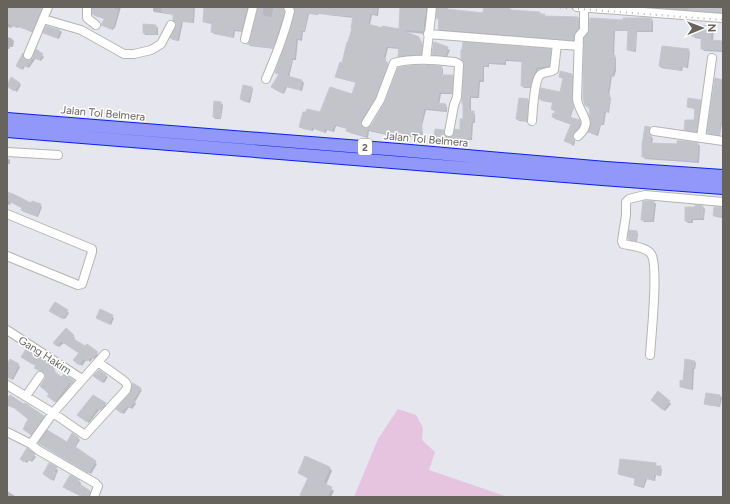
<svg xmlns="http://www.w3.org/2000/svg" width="730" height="504" font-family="Figtree,sans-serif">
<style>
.green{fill:#e6c3df}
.shadow{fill:#0003}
.building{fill:#c2c4ca;stroke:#c4c6d4}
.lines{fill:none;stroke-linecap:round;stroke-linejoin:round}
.street-casing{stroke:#b5b4ae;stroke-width:10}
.highway-casing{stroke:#0621ef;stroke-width:14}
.street{stroke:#fff;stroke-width:8}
.highway{stroke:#9298fa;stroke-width:12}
.rail{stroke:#b0afae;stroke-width:2;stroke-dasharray:1 5;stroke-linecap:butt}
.labels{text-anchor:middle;stroke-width:3;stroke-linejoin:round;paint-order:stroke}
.shield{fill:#fff;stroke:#94928e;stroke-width:1}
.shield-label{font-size:10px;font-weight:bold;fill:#66645d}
.street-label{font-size:11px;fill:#66645d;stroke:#fff}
</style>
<rect width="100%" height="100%" fill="#e6e6ef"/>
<path class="green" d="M398 409 416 415 423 428 422 440 435 452 429 470 508 497H354L378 439Z"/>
<path class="shadow" d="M7 7H46L34 33 19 27 18 28 12 26V28L7 27Z
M93 7H121L115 28H114L113 30 104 26 105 19 95 16 93 14Z
M150 7H195L194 23 183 22 179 41 173 40 171 38 178 25 174 15 154 12 153 10V7Z
M205 7H250L243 32 235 31 234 38 214 34 212 32 213 24 206 23 204 21Z
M259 7H285L284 10 286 14 275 49 250 46 249 44 251 41Z
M295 7 318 9V15L309 14 305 32H303L302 41 298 40 296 60H293L289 78 302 81 304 83 302 91 287 87 284 94 274 89 279 75 276 73 296 12Z
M325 7H379L378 16 372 15 370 25 404 32 400 28 401 7H428L426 34 406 32 418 37 421 40 420 43 424 45 423 56 401 58 399 56 400 49 388 48 385 60 387 62V64L390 66 377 100 363 123V128L366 130 371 127 441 67 443 69V76H452L455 78 454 94H441L439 105H445L447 107V112L426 110 422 126 423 135 414 134V137H405V139L369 131 368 138 350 133 348 131V129L336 126 334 132 327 130 326 133 314 129 313 131 303 129 300 126 353 96 357 83 338 78 336 76 342 64 353 29 354 18 327 15 325 13Z
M438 7H448V10L483 14 485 7H489L512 11 540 13 546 17 578 18 580 20V30L575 41 441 31 439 29V20L437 18Z
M619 7H723V15Z
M651 19 653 21V32H637L636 52 630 51 628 49 629 31H615L614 56 616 58V71L614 77 612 76 609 96 611 98 609 113 606 112 604 125H601L598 136 592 134 590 132 592 122 591 110 586 105 585 38 624 21Z
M156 26 158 28V35H145L144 33Z
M712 26 714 29 713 41 723 42V52L704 51 702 48V39L695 38 693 36Z
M60 31 62 32 59 39 44 33Z
M7 37 11 38 14 41 13 47H10L9 49H7Z
M435 43 450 50 447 57 435 56 433 54Z
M663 47 688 50 690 52 688 68 683 67 682 71 661 68 660 66Z
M550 50 553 53 551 68 538 69 532 88H524L522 86 523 62 506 61V65L489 64V67H484V82H480L479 98H471V112L475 114V123H473L472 140H465V142L438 140 435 138 443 131 446 134V137L448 139 461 131 464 120 465 61Z
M37 51 44 57 41 61 36 58 29 68 25 66 23 70 17 66 23 54 25 60 29 61 34 58Z
M572 75 574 76 573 101 574 107 570 119 579 121 582 125 580 130 574 137 575 142 574 146 566 141 572 125 555 119 553 117 558 115 556 113 554 103 542 101 540 99 561 93 564 79 560 77Z
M12 78 21 85 17 92 7 85Z
M723 81V122H722L720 136 710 135 708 133Z
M251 87 253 89 250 103 243 101 241 99Z
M528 100 530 102 528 122 519 121 517 119Z
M700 101 702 103 698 133 687 131 685 129 695 121 696 109 690 108 688 107Z
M221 103 223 105 221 119H215L214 117Z
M646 127 650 128 652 130 650 134 653 139 652 144H698L700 146 699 163 645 159 643 156Z
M7 158 10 160V164H7Z
M7 193 32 205H40L42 207 38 217 24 212 22 210 23 208 11 202 10 205 7 204Z
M654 202 656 204 654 222H644L642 220Z
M703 207 705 209 704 220H693V223H688L686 221Z
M715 208 723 210V218L716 217 714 215Z
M636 232 638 233 637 242 631 241 629 239Z
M55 303 69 313 65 319 51 311Z
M101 310 114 318 111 325 99 319Z
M66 329 75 338 74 340 99 355 95 360 93 358 90 362 87 359 82 366 75 360 80 354 64 343 59 347 54 343Z
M694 361 696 363 695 369H694L693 390 683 388 681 387Z
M18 365 20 367 13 380 9 378 7 374V367Z
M36 368H54L55 370 54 372 61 378 74 381 75 383 74 385 72 383 57 403 49 396 50 394 46 379V374Z
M99 371 108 377 104 383 96 378Z
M140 389 142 390 135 402 136 404 132 409 129 407 124 414 117 409Z
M659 393 671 404 665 411 653 400Z
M93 396 107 406 103 411 100 409 89 423 81 417Z
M720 396 722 398 720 407 707 405 705 403Z
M7 401 45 418 33 436 26 431 30 419 14 407 13 408 7 404Z
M78 438 80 440 75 448 97 464 91 474 40 443H67Z
M34 455 36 457 32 462 29 460 27 463 23 460Z
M306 457 330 468 332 471 326 485 334 491 331 497H304L302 495 309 479 299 473Z
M50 464 58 470 54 481 44 474Z
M655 464 657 467 662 469 661 476 656 475 655 481 647 479 644 488 636 486 635 485 636 479 620 475 619 474Z
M70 476 79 481 81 483 80 485 92 493 91 497H83L66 489Z
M7 491 15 496 16 497H7Z"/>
<path class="building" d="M7 7H42L32 31 16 25V26L7 23Z
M92 7H107L118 10 113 27H112L111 29 101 25 105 18 92 14Z
M162 7H193L192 22 181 21 177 40 170 38 176 25 175 22 173 20V14L162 12Z
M204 7H247L241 30 233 29 232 37 211 32 212 22H203Z
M258 7H263L262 16 272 18 274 7H283L284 12 273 48 247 44 250 40Z
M294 7H377L376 14 370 13 368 24 382 28V26L399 29 419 37V41L422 42 421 54 398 57 399 47 386 46 383 58 386 59 385 62 388 63 375 98 361 120V125L363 127 366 128 371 126 385 102 398 68 402 67 417 65 442 66 441 75H453L452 92H439L437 103 446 104 445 110 424 108 421 124H422L421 133 412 132V135H403V137L367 129 366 136 346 131 347 128 334 124 332 130 325 128 324 132 312 127 311 130 299 127 303 112H306L307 109 320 112 330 87 352 94 356 82 335 77 340 62 342 63 347 42H348L352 28H351L353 16 307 13 304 31 301 30 300 39 296 38 294 58H292L287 76 302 80 300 90 285 86 282 93 271 87 279 74 275 73 290 30 295 12Z
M400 7H426L425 17H424L423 31 399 29Z
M437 7H447V9L483 13 484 7H497L511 9V10L540 12V14H545L544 16 578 17V28L575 33 573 40 438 29 439 19 436 18Z
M689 7H722V12L689 10Z
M590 18 623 20V18H651V30H636L635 50H627L628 30H613L612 55H615L614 68 612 75H610L607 95H610L608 111H604L602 124H600L596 134 588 132 591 122 589 114 590 108H588V106H585L583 98 584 38 589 31Z
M143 24 156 25V34L143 33Z
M693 25 712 26 710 40 723 41V50L701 49V37L692 36Z
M46 26 60 30 57 38 43 33Z
M434 42 448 47 445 56 432 55Z
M463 42 551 49 549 66 536 67 530 87 521 86 522 60 505 59 504 63 487 62V65H482V80H478L477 96H469V111H474L473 121H471L470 138H464L463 140 434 139 435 129 444 130V134L448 137 453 135 455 129 460 130V119H463V104H462V99L464 64 461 59V50H462Z
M662 46 689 49 686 66H681L680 70 659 66Z
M36 49 43 54 39 60 33 57 27 67 23 65 21 69 16 66 23 53 24 59 29 60 33 57Z
M560 71 572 74V99L573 105 569 117 580 120V122L578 128 573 134 574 139 572 144 564 141 571 124 552 117 553 113 562 115 555 113V111L551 109 553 102 539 99 541 88 560 92 563 78 559 77Z
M11 77 20 83 14 91 7 86Z
M715 78 723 80V121H720L719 135 707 133Z
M243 85 252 87 248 101 240 99Z
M519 98 528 99 527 121 516 119Z
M688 98 701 100 696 132 684 130 685 120H694L695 108 687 107Z
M214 101 221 102 220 118 213 117Z
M645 126 650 127 649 131 651 136 650 143 677 144V141H683L698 143 697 161 642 157V144Z
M7 192 13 194 31 203 32 201 41 204 36 216 21 210 22 208 7 200Z
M643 201H654L652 221 641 220Z
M695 205 703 206V218H691V221H685V207H695Z
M714 207H722L721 216H713Z
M629 230 637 231 636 241 628 239Z
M55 302 68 310 63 319 49 311Z
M100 309 113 315 109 324 96 318Z
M66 328 74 335 72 338 85 346 87 344 98 352 93 358 91 357 87 361 84 358 79 365 73 360 79 353 61 341 57 346 53 343Z
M26 349 54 367 53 370 61 377 64 374 74 381 72 384 69 382 55 402 47 396 49 394 40 386 45 379V373L34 368 36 366 21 357Z
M10 359 19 364 11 379 7 377V365Z
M685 359 695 361 693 368H692L691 388 680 387V380L683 381Z
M99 370 106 375 102 382 93 376Z
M133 383 141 388 133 400 135 401 129 408 127 406 121 413 116 409 130 393Z
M658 391 670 401 663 410 651 400Z
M706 393 720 395 719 406 704 404Z
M10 395 24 404 25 403 44 416 31 435 23 429 28 419 12 406 11 407 7 405V399Z
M93 395 106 403 100 410 97 408 87 422 77 415Z
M47 430 67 442 72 433 79 438 74 446 96 461 88 473 38 443Z
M27 448 35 454 30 461 27 459 24 462 20 459Z
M305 456 330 467 323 483 332 487 327 497H304L300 495 308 478 298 473Z
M620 459 656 463V466H661L659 475 654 474 653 480 645 478 643 486 634 485 635 478 618 474Z
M49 463 57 467 54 472 56 473 52 480 43 474Z
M70 475 79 480 78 483 90 491 89 497H83L63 487Z"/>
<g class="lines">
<g class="street-casing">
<path id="street" d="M87 7V18L96 25
M577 7 723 18
M43 19 81 30 124 54H134L151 50 161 44 171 25
M428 34 579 46
M245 39 253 7
M28 55 48 7
M426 59 432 7
M266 79C276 56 284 36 290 11L288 7
M532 121C533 111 534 81 540 75 544 71 550 73 554 70L557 44
M366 123 380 100 394 63C414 58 434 60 455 62L459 64V66L457 97 454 105 449 132
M654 131 723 141
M578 136C595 121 579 115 577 99L579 36 584 30V8
M701 138 712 58
M7 152 58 155
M7 214 92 249V252L82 284 78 285 7 256
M7 330 82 379
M650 355C651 338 659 265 651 254 647 247 631 246 623 244L622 241 626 215V202L629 199 645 195 723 202
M7 385 53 413 85 435 126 390C128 385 127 383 123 380L98 362
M26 396 40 376
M7 432 31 444 38 450 95 483 98 486 94 497
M31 444 53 413 105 354"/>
</g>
<g class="highway-casing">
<path id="highway" d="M7 119 399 150 606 168 723 176
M7 131 602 179 723 188"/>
</g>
<use href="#street" class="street"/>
<use href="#highway" class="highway"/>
<path class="rail" d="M554 7 723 20"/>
</g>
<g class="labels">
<rect class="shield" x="358" y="139" width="14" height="16" rx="3"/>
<g class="shield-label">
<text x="365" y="151">2</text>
</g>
<g class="street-label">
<text transform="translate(103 113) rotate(5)" y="4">Jalan Tol Belmera</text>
<text transform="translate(426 139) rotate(5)" y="4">Jalan Tol Belmera</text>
<text transform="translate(45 355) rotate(33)" y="4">Gang Hakim</text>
</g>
</g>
<rect width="730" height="504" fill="none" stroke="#66645d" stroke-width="16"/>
<g transform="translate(702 28) rotate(89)" stroke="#ffffff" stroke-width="3" paint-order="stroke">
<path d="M0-3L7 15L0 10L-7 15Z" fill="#66645d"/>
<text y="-6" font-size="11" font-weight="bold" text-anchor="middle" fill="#66645d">N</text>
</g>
</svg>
